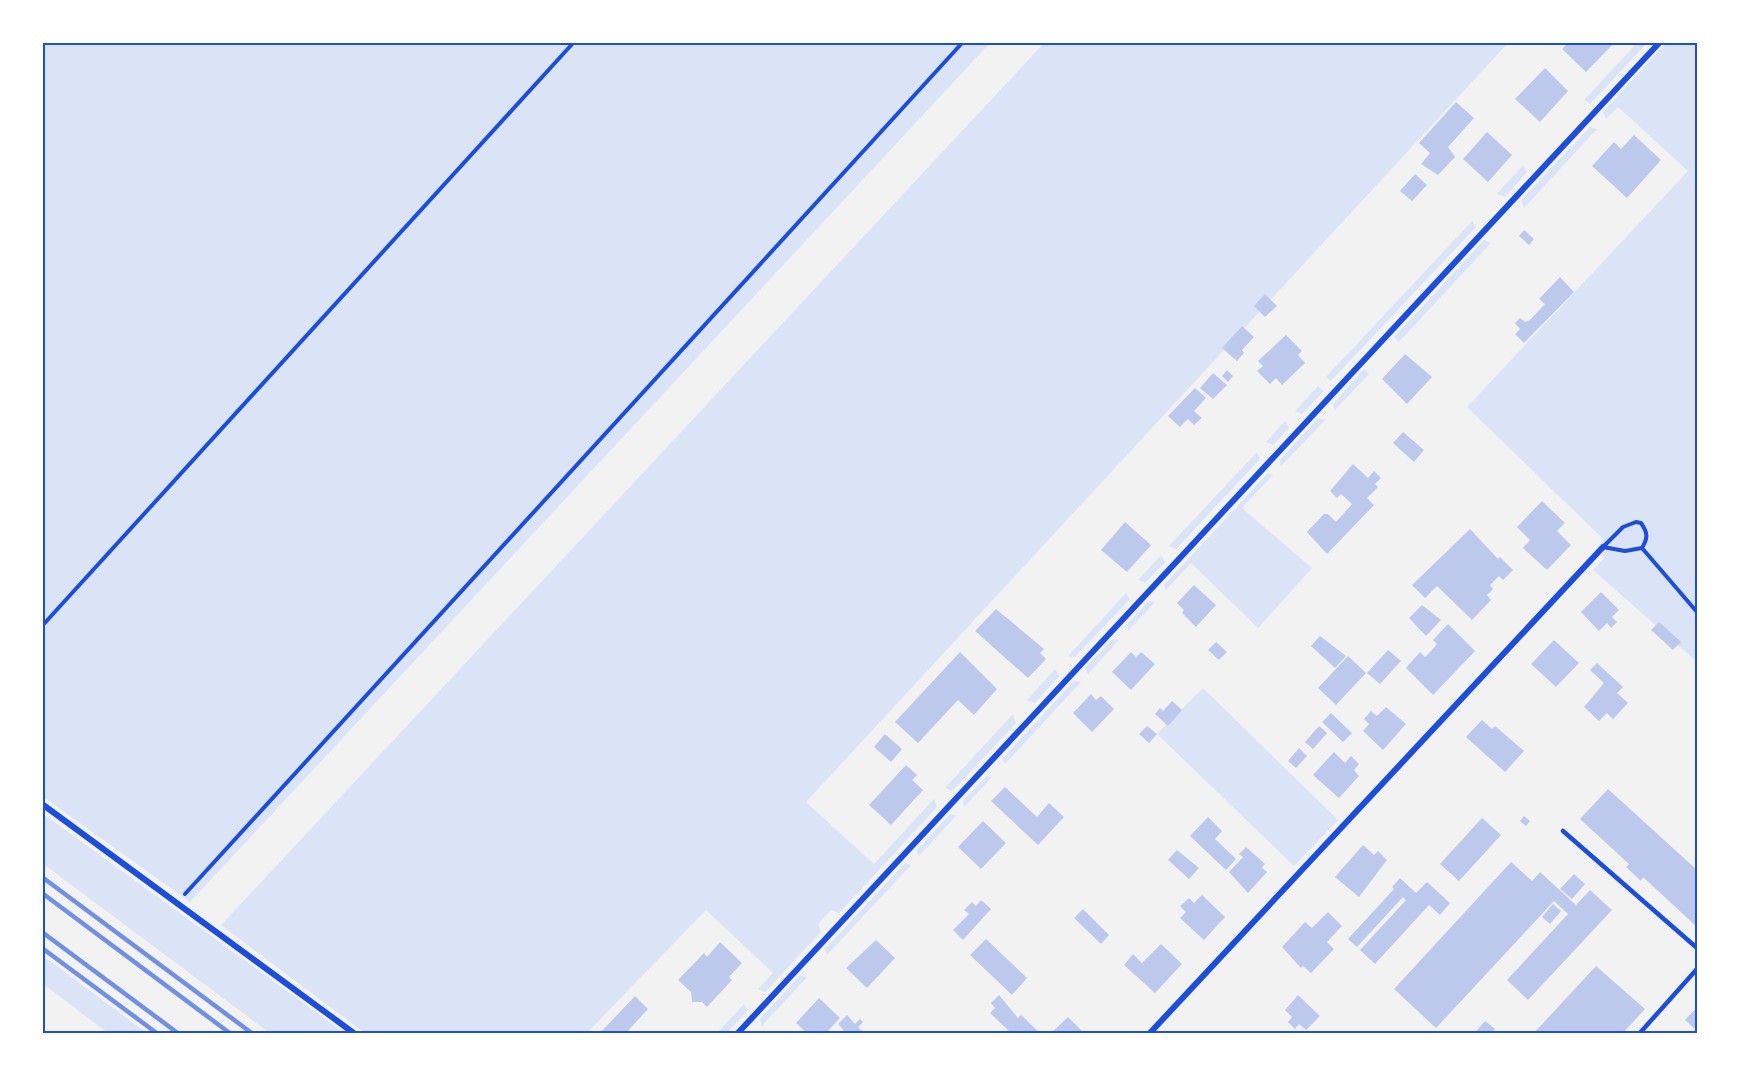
<svg xmlns="http://www.w3.org/2000/svg" width="1739" height="1076" font-family="Signika,sans-serif">
<style>
.green{fill:#dbe4f7}
.building{fill:#bdc9ec}
.lines{fill:none;stroke-linecap:round;stroke-linejoin:round}
.path{stroke:#1d4ed8;stroke-width:4}
.service{stroke:#1d4ed8;stroke-width:4.5}
.minor{stroke:#1d4ed8;stroke-width:6}
.rail{stroke:#7290e2;stroke-width:4.5}
.neatline{fill:none;stroke:#1d4ed8;stroke-width:2}
</style>
<rect width="100%" height="100%" fill="#f2f2f2"/>
<path class="green" d="M42 42H991L190 902 42 796Z
M1045 42H1509L806 802 874 864 934 799 937 807 839 913 831 910 818 924 821 932 765 992 758 989 773 973 706 910 586 1034H366L221 925Z
M1638 42H1648L1590 104 1584 100Z
M1667 42H1697V662L1593 570 1604 558 1601 537 1467 407 1688 171 1618 107 1606 119 1603 112Z
M1590 127 1597 129 1524 208 1521 200Z
M1523 165 1527 172 1505 197 1497 194Z
M1472 221 1476 227 1331 381 1326 377Z
M1484 240 1491 243 1399 342 1394 337Z
M1364 369 1369 374 1335 410 1333 404Z
M1318 386 1324 391 1302 414 1295 411Z
M1318 418 1325 420 1281 466 1280 460Z
M1285 421 1289 428 1273 445 1266 442Z
M1257 452 1260 459 1176 549 1169 546Z
M1268 473 1273 475 1242 508 1312 568 1258 628 1191 563 1166 590 1164 585Z
M1161 555 1165 562 1145 583 1138 580Z
M1126 593 1130 599 1075 657 1068 656Z
M1149 601 1155 602 1128 631 1127 624Z
M1113 639 1119 640 1088 674 1085 668Z
M1055 669 1059 676 1035 703 1027 700Z
M1074 681 1081 682 1005 764 1002 759Z
M1203 688 1338 820 1294 866 1157 734Z
M1013 714 1016 723 952 791 945 788Z
M987 776 992 777 964 807 963 801Z
M42 813 324 1018 345 1034H271L42 863Z
M950 814 956 816 919 856 917 850Z
M905 863 911 865 827 955 825 949Z
M42 955 148 1034H109L42 983Z
M800 975 807 977 762 1026 760 1019Z
M744 1004 748 1010 726 1034H716Z"/>
<path class="building" d="M1569 42H1615L1586 72 1562 49Z
M1545 68 1568 91 1540 122 1515 99Z
M1456 102 1474 118 1448 147 1455 157 1438 175 1421 164 1430 153 1419 143Z
M1487 132 1512 155 1488 182 1463 159Z
M1634 135 1661 160 1627 198 1592 166 1614 142 1621 149Z
M1415 174 1427 185 1412 201 1400 191Z
M1524 230 1534 239 1529 245 1519 236Z
M1560 277 1574 292 1524 343 1515 334 1520 329 1515 323 1520 318 1525 322 1530 320 1545 304 1539 299Z
M1265 294 1277 306 1265 317 1254 306Z
M1242 326 1254 337 1242 350 1244 353 1237 361 1222 348Z
M1286 335 1302 351 1298 355 1305 363 1282 385 1276 378 1270 384 1257 371 1263 366 1258 361Z
M1405 354 1432 377 1407 404 1382 379Z
M1227 370 1233 376 1228 382 1222 376Z
M1213 373 1227 385 1213 399 1200 388Z
M1195 388 1206 398 1194 411 1202 418 1194 425 1188 419 1180 427 1168 416Z
M1403 432 1424 450 1414 462 1393 443Z
M1353 464 1368 478 1374 471 1381 478 1375 484 1378 487 1367 498 1374 505 1327 554 1307 532 1324 514H1328L1336 522 1352 504 1341 494 1337 498 1330 491Z
M1542 501 1565 523 1557 531 1571 545 1547 570 1523 548 1530 540 1517 527Z
M1125 522 1151 545 1127 572 1101 550Z
M1470 529 1498 559 1500 557 1513 570 1503 580 1499 576 1490 585 1493 589 1487 595 1491 600 1472 620 1437 586 1425 598 1412 585Z
M1194 585 1216 605 1196 627 1182 613 1184 610 1177 603Z
M1601 592 1619 610 1612 617 1617 622 1611 628 1607 623 1599 631 1581 612Z
M1422 605 1441 620 1426 636 1409 618Z
M996 609 1044 649 1040 653 1046 659 1028 678 975 631Z
M1659 622 1681 642 1673 650 1651 630Z
M1448 624 1475 651 1433 695 1406 668 1420 652 1425 657 1431 651 1437 644 1433 640Z
M1320 636 1346 656 1335 668 1311 646Z
M1554 640 1579 663 1556 687 1531 664Z
M1216 642 1227 652 1219 660 1208 650Z
M1388 650 1401 661 1380 684 1367 673Z
M960 652 997 689 974 715 958 700 918 743 895 722Z
M1131 652 1136 657 1141 652 1155 664 1131 690 1112 672Z
M1348 656 1366 673 1336 705 1318 688Z
M1597 663 1623 687 1617 693 1628 703 1613 719 1607 713 1599 721 1584 707 1604 683 1590 670Z
M1091 694 1096 700 1101 696 1114 709 1092 732 1073 713Z
M1172 701 1182 710 1168 726 1155 714 1160 708 1163 711Z
M1386 707 1406 724 1383 750 1363 731 1369 724 1364 719 1371 711 1377 716Z
M1331 713 1352 733 1343 742 1322 722Z
M1482 720 1492 729 1495 726 1524 751 1505 772 1466 737Z
M1147 726 1157 734 1149 743 1139 734Z
M1319 726 1327 733 1313 749 1305 742Z
M885 734 902 749 891 762 874 747Z
M1299 748 1307 756 1296 768 1288 761Z
M1334 752 1345 763 1351 756 1359 764 1354 770 1359 776 1339 798 1313 775Z
M906 765 917 775 912 780 923 790 891 825 869 805Z
M1005 787 1037 817 1049 803 1064 817 1038 845 991 801Z
M1608 789 1697 870V927L1643 877 1641 881 1626 867 1629 864 1580 819Z
M1524 816 1530 821 1526 826 1520 821Z
M1208 817 1222 831 1215 839 1236 859 1226 870 1190 836Z
M1482 818 1501 835 1459 881 1440 864Z
M983 821 1006 843 981 869 958 847Z
M1363 845 1374 855 1378 851 1387 860 1359 897 1335 877Z
M1246 847 1265 864 1262 868 1267 872 1248 893 1229 872 1243 857 1239 854Z
M1177 850 1199 868 1189 879 1168 860Z
M1511 862 1532 881 1540 872 1576 905 1590 890 1612 910 1528 1000 1507 980 1568 914 1554 901 1436 1028 1394 989Z
M1574 874 1585 884 1572 899 1560 889Z
M1400 878 1416 893 1427 882 1450 903 1440 915 1429 905 1375 964 1360 950 1406 900 1403 897 1357 947 1348 939 1394 889 1392 887Z
M1202 895 1225 917 1204 940 1180 918 1186 912 1180 906 1189 898 1194 903Z
M981 900 991 909 963 940 953 930 969 914 964 910 972 902 976 906Z
M1553 904 1561 911 1550 924 1542 917Z
M1083 909 1109 935 1101 944 1074 918Z
M1328 912 1342 926 1327 942 1334 949 1311 973 1303 966 1301 968 1282 947 1305 922 1312 928Z
M986 939 1027 978 1012 995 970 955Z
M876 940 895 958 867 988 846 968Z
M720 942 742 963 729 977 732 980 707 1007 702 1002H692L691 992 678 980 704 953 707 957Z
M1161 944 1182 964 1155 993 1124 965 1133 954 1142 963Z
M1596 966 1645 1009 1622 1034H1533Z
M999 995 1018 1018 1021 1015 1041 1034H1012L990 1013 995 1008 991 1003Z
M1298 995 1320 1016 1306 1030 1299 1024 1295 1029 1288 1022 1292 1017 1285 1010Z
M635 996 648 1009 625 1034H599Z
M819 998 840 1018 825 1034H808L796 1023Z
M1697 1007V1031L1685 1020Z
M847 1015 855 1024 860 1019 863 1022 858 1027 863 1032 860 1034H847L838 1024Z
M1068 1017 1085 1034H1050Z
M1485 1021 1495 1029 1490 1034H1474Z"/>
<g class="lines">
<path class="path" d="M1636 522 1641 523C1648 533 1648 538 1642 548L1625 551 1603 547 1623 527Z
M1642 548 1697 612
M42 626 574 42
M185 894 963 42"/>
<path class="service" d="M1563 831 1697 948
M1639 1034 1697 969"/>
<path class="minor" d="M42 804 355 1034
M737 1034 1660 42
M1149 1034 1603 547"/>
<path class="rail" d="M42 877 253 1034
M42 893 231 1034
M42 932 179 1034
M42 948 158 1034"/>
</g>
<rect width="1739" height="1076" fill="none" stroke="#ffffff" stroke-width="87"/>
<rect x="44" y="44" width="1652" height="988" class="neatline"/>
</svg>
